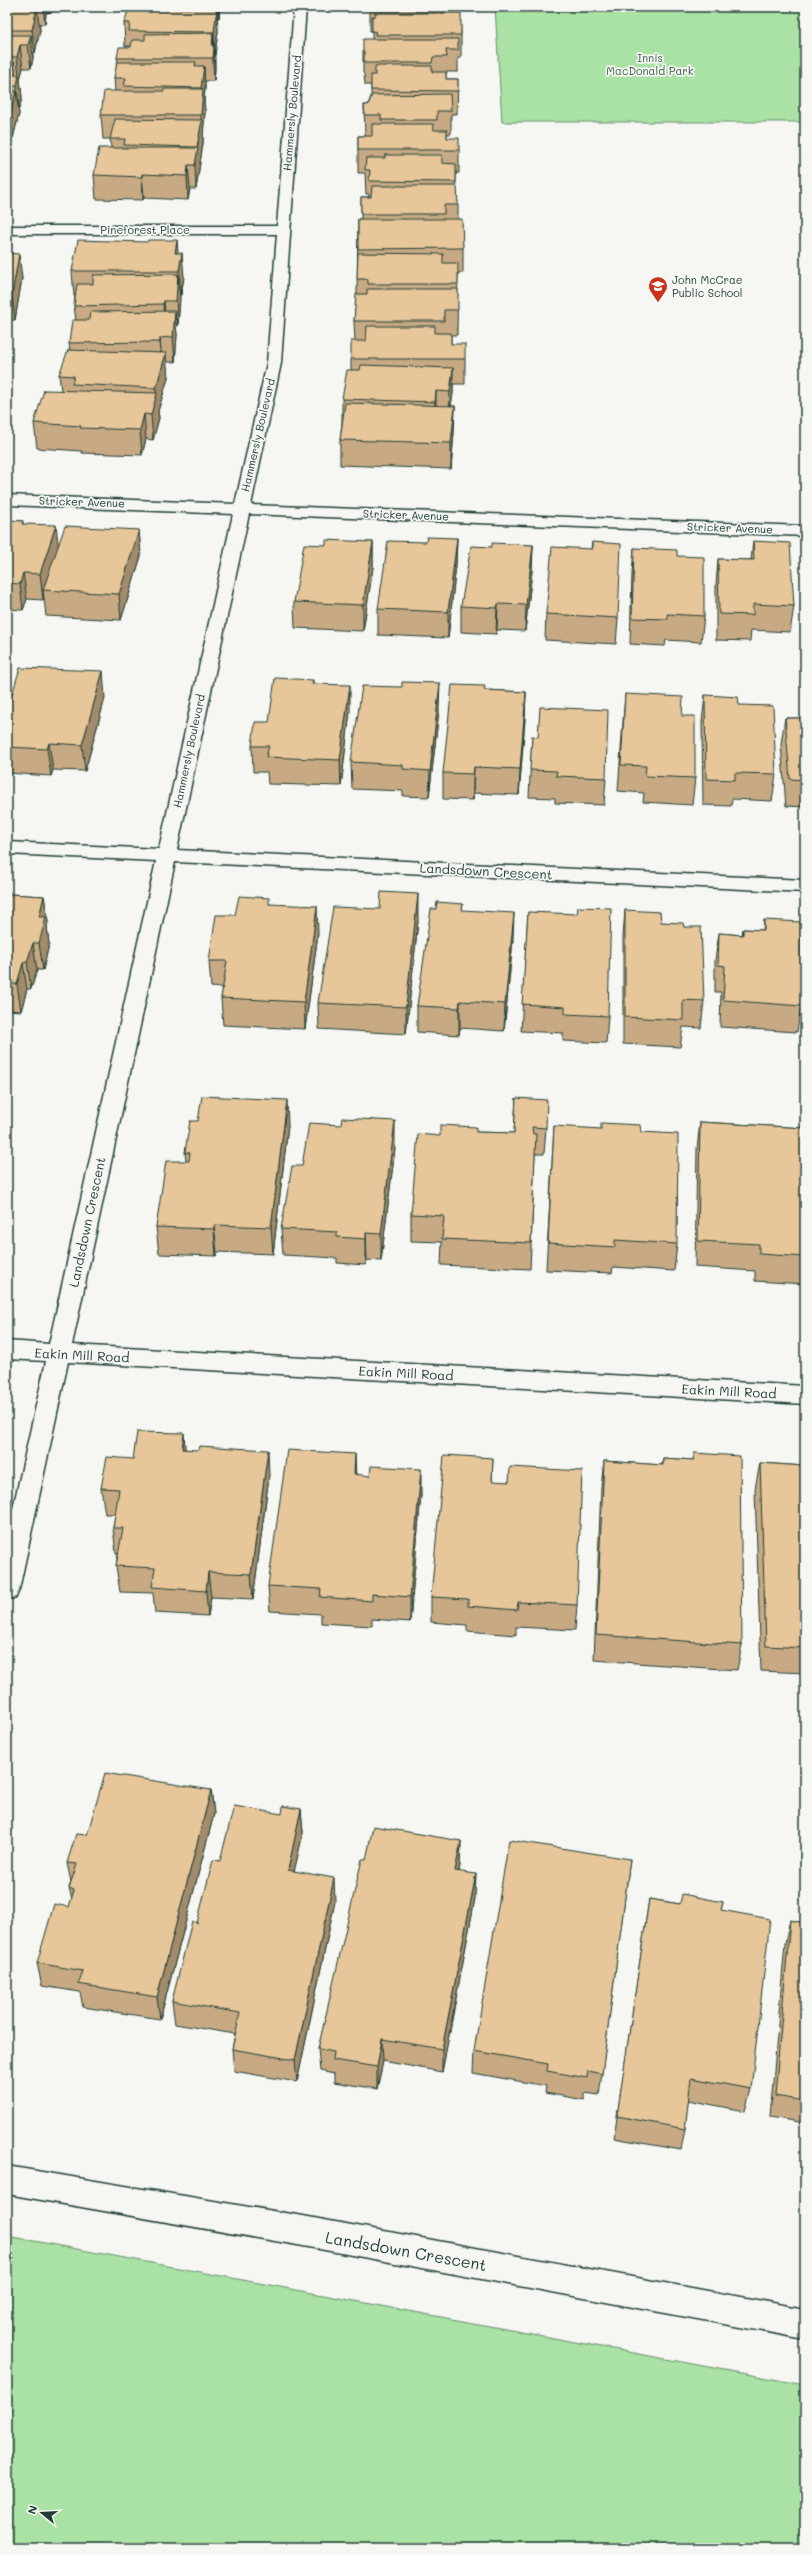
<svg xmlns="http://www.w3.org/2000/svg" width="812" height="2555" font-family="Mali,sans-serif">
<style>
.green{fill:#aae1a4;stroke:#648f6c}
.lines{fill:none;stroke-linecap:round;stroke-linejoin:round}
.minor-casing{stroke:#1f3d34;stroke-width:3}
.minor{fill:#f6f6f2;fill-rule:evenodd}
.wall{fill:#c7aa84;stroke:#1f3d34}
.shaded-wall{fill:#a28b6b;stroke:#1f3d34}
.building{fill:#e7c699;stroke:#1f3d34}
.labels{text-anchor:middle;stroke-width:3.5;stroke-linejoin:round;paint-order:stroke}
.far-park-label{font-size:11px;fill:#3b5e4a;stroke:#f6f6f2}
.far-street-label{font-size:11px;fill:#1f3d34;stroke:#f6f6f2}
.far-poi-label{font-size:11px;fill:#1f3d34;stroke:#f6f6f2;text-anchor:start}
.street-label{font-size:13px;fill:#1f3d34;stroke:#f6f6f2}
.near-street-label{font-size:16px;fill:#1f3d34;stroke:#f6f6f2}
</style>
<rect width="100%" height="100%" fill="#f6f6f2"/>
<filter id="ink" filterUnits="userSpaceOnUse"><feTurbulence type="fractalNoise" baseFrequency=".025" numOctaves="2"/><feDisplacementMap in="SourceGraphic" scale="8" xChannelSelector="R" yChannelSelector="G"/><feConvolveMatrix kernelMatrix="1 2 1 2 8 2 1 2 1" color-interpolation-filters="sRGB"/></filter>
<g filter="url(#ink)">
<path class="green" d="M495 7H805V122H502Z
M7 2236 805 2385V2548H7Z"/>
<g class="lines">
<g class="minor-casing">
<path id="minor" d="M294 7H306L281 363 251 505 805 526V536L249 514 177 850 805 880V892L175 862 72 1345 805 1386V1404L68 1362 19 1590 16 1597 7 1600V1535L46 1361 7 1359V1341L49 1344 156 861 7 854V842L159 849 233 514 7 505V495L235 504 267 363 277 234H7V226H277Z
M7 2166 303 2216 805 2309V2339L303 2246 7 2194Z"/>
</g>
<use href="#minor" class="minor"/>
</g>
<path class="wall" d="M7 7H54L53 12 46 13 45 24H39L40 30 35 53H33V58L31 68H23L20 79 22 98 19 109H18L19 114 13 138H11L12 142 7 163Z
M127 7H220L219 18H217L218 31 215 55V69L214 81H205V89L204 100 205 112 203 135V143L196 189H190L188 200 144 198 143 200 96 199 94 175 111 148 110 139H103L101 115 115 91 114 78 118 62 117 58 130 47V46H125L124 23 128 13Z
M370 7H460L461 35V58H458V72H446V79H458L457 114H451V134H447V138L459 150V173H456V186L458 205V219L463 248V273H458L457 335H451V344L465 359V384H453V393L451 406H455L454 432 451 469 340 465V440L342 423V399L351 370V359L355 341 354 321 357 294 358 219H361V197H369V194H366L365 173H358V136H365L364 105H368L371 96V85H365L364 74 363 73V51L372 39V31H370Z
M7 253 22 278 15 320H7Z
M178 253 184 277 181 295H180L178 326H176L177 335 175 362H166L168 378 158 411 159 418 153 440 146 439 142 455 82 453V451L37 448 34 423 61 390 59 375 70 350 69 343 76 320 74 306 75 296H74L72 271Z
M7 520 23 521V524L58 547 139 530 141 556 121 620 46 616 44 598 43 600 27 599 23 610 7 609Z
M457 538 456 564 448 638 378 635V609L426 542Z
M753 541 794 606 790 632 751 630 750 641 716 640V585L718 559 751 560Z
M373 542V567L363 631 295 628 294 602 326 545Z
M592 542 618 618 616 644 545 640 546 614 591 549Z
M533 545 532 571 525 631 497 630 496 634 461 632V606L492 547Z
M634 548 677 556 704 616 701 642 666 640 665 646 630 644 632 574Z
M805 587V620L804 591Z
M313 680V684L350 711 341 786 268 784 267 772H253L252 746 269 722Z
M7 684 10 703 105 698 85 771 53 770 51 776 7 773Z
M485 690 526 692 525 719 519 795 473 793V800L443 799V773Z
M625 694 682 716 695 778 692 805 643 802 644 793 618 791Z
M705 695 739 705 776 774 772 801 732 799 731 806 703 805 702 722Z
M439 710 429 797 403 796V791L352 789 351 762Z
M785 718H805V807L786 806 781 744Z
M532 736 606 778 604 805 555 803V798L529 797Z
M7 892 10 894 44 896 48 922 47 926 49 944 43 970H37L31 989H27L21 1011 7 1010Z
M270 904 318 933 305 1029 223 1025 221 998 223 988 211 987 209 961 235 915Z
M463 904 462 910 513 940 504 1031 460 1028 459 1035 417 1032V1006L436 909Z
M625 910 661 922 684 927 704 1001 701 1028 683 1027 680 1047 623 1044V937Z
M528 912 608 1016 606 1043 563 1041V1033L521 1031Z
M764 920 801 1006 797 1032 720 1027 721 992H715V960L719 933 742 935 743 929 763 930Z
M418 921 406 1034 319 1029 318 1003Z
M516 1098 546 1128 544 1154H535L530 1269 441 1265 442 1242 411 1241V1214L440 1136 476 1132 514 1133Z
M700 1122 805 1128V1284L755 1281V1271L695 1267 697 1149Z
M288 1126 273 1254 217 1252 216 1256 159 1254 156 1227 186 1161 185 1152Z
M554 1126 677 1244 674 1271 613 1267 612 1273 546 1270Z
M395 1148 381 1261 367 1260 366 1265 337 1263V1258L283 1255 281 1229 302 1166Z
M185 1449 269 1476 253 1599 211 1597 208 1616 155 1613 153 1593 120 1592 116 1566 118 1553H116L113 1528 115 1514H105L101 1488 133 1459Z
M694 1453 742 1645 737 1670 594 1660 601 1487 604 1461 662 1465 663 1458 693 1460Z
M493 1458 492 1481 577 1605 575 1630 516 1627V1635L467 1631V1625L431 1622V1597Z
M760 1463 805 1466V1673L761 1671 755 1489Z
M356 1474 421 1494 410 1622 372 1619V1626L321 1623V1614L270 1611 268 1586Z
M211 1790 214 1814 160 2019 83 2007 80 1992 42 1986 37 1963 69 1907 72 1899 69 1888 71 1882 67 1863 87 1835Z
M301 1809 303 1833 294 1871 335 1901 297 2082 234 2071 232 2049 235 2034 175 2024 172 2001 197 1923 220 1861 282 1814Z
M461 1841 460 1865 459 1872 475 1898 442 2072 383 2061 377 2089 334 2082V2074L320 2071 318 2049 366 1860Z
M630 1859 599 2095 585 2093V2100L545 2093 546 2086 473 2073 474 2051Z
M649 1899 680 1904 723 1902 721 1910 751 2089 745 2111 688 2100 685 2129 681 2150 614 2138Z
M790 1920 805 1923V2123L770 2117 785 1943Z"/>
<path class="shaded-wall" d="M43 7H45L46 13 45 24Z
M218 7H220L219 18Z
M37 8 40 30 35 53 32 30Z
M217 9 218 31 215 55 214 32Z
M213 33 215 69 214 81 212 46Z
M31 35 33 58 31 68 28 45Z
M20 45 23 68 20 79 22 98 19 109 17 86 19 76 17 57Z
M14 62 17 85 12 75Z
M204 66 205 89 204 100 205 112 203 135V143L196 189 195 165 201 122V115L202 104 201 88Z
M16 91 19 114 13 138 10 115Z
M9 119 12 142 7 163V127Z
M188 165 190 189 188 200 187 176Z
M142 174 144 198 143 200 142 177Z
M177 240 179 264 175 253Z
M182 253 184 277 181 295 179 271Z
M19 254 22 278 15 320 12 295Z
M178 274 180 298 178 326 176 301Z
M164 301 166 326 165 329 163 304Z
M175 311 177 335 175 362 173 337Z
M160 338 162 362 161 367 160 342Z
M166 353 168 378 158 411 159 418 153 440 151 415 156 395V388Z
M453 368V393L449 417 450 392Z
M436 391V417L434 427 435 402Z
M455 406 454 432 451 469V443Z
M144 414 146 439 142 455 140 430Z
M56 525 59 551 43 590 44 598 43 600 40 574Z
M139 530 141 556 121 620 119 594Z
M457 538 456 564 448 638V612Z
M373 542V567L363 631V605Z
M533 545 532 571 525 631 526 605Z
M23 573 27 599 23 610 20 584Z
M498 604 497 630 496 634 497 608Z
M103 671 105 698 85 771 82 745Z
M440 683 439 710 429 797 430 771Z
M7 684 11 710 7 722Z
M350 685V711L341 786 340 760Z
M526 692 525 719 519 795 520 769Z
M49 743 53 770 51 776 47 749Z
M474 767 473 793V800V774Z
M418 894V921L406 1034V1007Z
M44 896 48 922 47 926 49 944 43 970 39 943V917Z
M317 906 318 933 305 1029 304 1002Z
M514 913 513 940 504 1031 505 1004Z
M33 943 37 970 31 989 27 962Z
M23 963 27 989 21 1011 17 984Z
M460 1001V1028L459 1035V1008Z
M287 1100 288 1126 273 1254 271 1227Z
M395 1121V1148L381 1261V1234Z
M214 1225 217 1252 216 1256 214 1229Z
M366 1233 367 1260 366 1265Z
M184 1433 186 1459 182 1449Z
M268 1450 269 1476 253 1599 251 1574Z
M355 1454 356 1480 354 1474Z
M421 1469V1494L410 1622V1597Z
M208 1572 211 1597 208 1616 206 1591Z
M211 1790 214 1814 160 2019 157 1997Z
M301 1809 303 1833 289 1894 288 1870Z
M461 1841 460 1865 454 1895 455 1871Z
M476 1874 475 1898 442 2072V2049Z
M334 1878 335 1901 297 2082 295 2060Z
M382 2039 383 2061 377 2089V2067Z"/>
<path class="building" d="M370 7H460V9H370Z
M7 8H37L32 30H7Z
M129 8 217 9 214 32 129 31 130 23H124Z
M375 13H461V35H375L376 32 372 31V16L375 17Z
M213 33 212 46H214L213 58H117L119 47H131L132 40H145V34Z
M7 35H31L28 45H20L17 57H7Z
M363 39H458V50H446L447 57H433L432 63H364V51H363Z
M7 62H14L12 75H19L17 86H7Z
M117 62H196L195 66H204L201 88 124 86 126 78H114Z
M375 66H432V72H446V79H458V91L371 90V75H375Z
M164 89H203L201 115H101L104 91H164Z
M7 91H16L10 115H7Z
M450 94 451 111H437V120H381V115H365L364 105H368L372 95Z
M7 119H9L7 127Z
M115 119 202 120 197 147 124 145 125 139H110Z
M372 124H433L434 130H447V138H459V150H358V136H372Z
M99 148H198L195 165H188L187 176 142 174V177L94 175Z
M385 155H442V163L456 164V182L369 181 370 170H365L366 158H385Z
M372 186H457L458 205H444V214H361V197H371Z
M358 219H462L463 248 358 249Z
M78 240 147 242 148 240H177L175 253H182L179 271H72Z
M7 253 19 254 12 295H7Z
M358 253 443 254V263H458V284H368V279H357Z
M178 274 176 301H164L163 304 74 306 77 284H93V275Z
M367 289H458V310H444V321H354L356 294H367Z
M175 311 173 337 160 338V342L69 343 72 320H89L90 312Z
M367 326H435V333H451V344H465V359H351V341H366Z
M68 350 166 353 156 388 72 384 74 376 59 375Z
M361 365 453 368 450 392 436 391 435 402 342 399 347 370H360Z
M44 390 157 393 151 415 144 414 140 430 80 428 81 426 34 423Z
M345 403 455 406 451 443 340 440Z
M7 520 23 521 22 524 56 525 40 574 23 573 20 584 7 583Z
M65 526 139 530 119 594 43 590Z
M427 537 457 538 448 612 378 609 388 541 426 542Z
M326 540 373 542 363 605 294 602 304 544 326 545Z
M753 541 790 543 794 606 753 604V615L719 614 718 559 754 560Z
M592 542 621 544 618 618 546 614 552 547 592 549Z
M492 543 533 545 526 605 498 604 497 608 461 606 471 546 492 547Z
M634 548 677 550V556L704 557V616L667 614 668 619 632 618Z
M20 668 103 671 82 745 49 743 47 749 7 747V711Z
M275 678 313 680 312 684 350 685 340 760 266 757 269 746H252L255 722H269Z
M402 682 440 683 430 771 403 769V765L351 762 362 686 402 687Z
M452 685 485 686 484 690 526 692 520 769 474 767 473 774 443 773Z
M625 694 683 697 682 716H695V778L645 776 646 766 621 765Z
M705 695 738 697 739 705 773 706 776 774 735 773V780L706 779Z
M540 707 608 710 606 778 556 776 557 771 530 770 532 736 538 737Z
M785 718H805V780L790 779Z
M7 892H10L9 894 44 896 39 917H46L39 943H33L27 962 23 963 17 984H7Z
M381 892 418 894 406 1007 318 1003 333 907 380 909Z
M239 896 269 898V904L317 906 304 1002 221 998 227 961H209L216 915H235Z
M437 902 463 904 462 910 514 913 505 1004 460 1001 459 1008 417 1006 431 909H436Z
M578 907 611 908 608 1016 565 1014V1007L522 1004 528 912 577 914Z
M625 910 660 912 661 922 683 923 684 927H701L704 1001 683 1000V1020L625 1017Z
M764 920 801 922V1006L723 1000 725 966 718 965 719 933 743 935V929L764 930Z
M202 1096 287 1100 271 1227 214 1225V1229L156 1227 166 1161H189L190 1153 185 1152 190 1121H198Z
M516 1098 547 1100 546 1128 532 1127 533 1134H536L531 1243 442 1239 444 1216 411 1214 418 1134 440 1136V1125L476 1127V1132L514 1133Z
M342 1118 395 1121 381 1234 366 1233V1239L337 1237V1232L281 1229 292 1166H302L309 1123 341 1125Z
M700 1122 805 1128V1257L759 1254V1244L698 1241Z
M601 1123 640 1125 641 1132 678 1134 677 1244 615 1240V1247L548 1243 554 1126 601 1129Z
M137 1432 184 1433 182 1449 198 1450 199 1446 268 1450 251 1574 208 1572 206 1591 152 1587 155 1568 116 1566 123 1528H113L119 1489 101 1488 107 1457 133 1459Z
M287 1450 355 1454 354 1474 370 1476 371 1466 421 1469 410 1597 372 1594V1601L320 1597 321 1589 268 1586Z
M694 1453 740 1456 742 1645 596 1635 604 1461 663 1465V1458L694 1460Z
M444 1455 493 1458 492 1481 509 1482 510 1467 582 1471 577 1605 518 1602 517 1610 468 1606V1599L431 1597Z
M760 1463 805 1466V1648L766 1646Z
M105 1773 211 1790 157 1997 78 1984 83 1971 37 1963 54 1904 69 1907 74 1890 69 1888 77 1864 67 1863 76 1834 87 1835Z
M234 1806 282 1814 283 1806 301 1809 288 1870 334 1878 295 2060 232 2049 240 2013 172 2001 192 1921 197 1923 213 1860 220 1861Z
M373 1826 461 1841 455 1871 476 1874 442 2049 382 2039 377 2067 333 2060 334 2052 318 2049 362 1859 366 1860Z
M509 1840 630 1859 602 2074 588 2071 587 2078 547 2071 548 2064 474 2051Z
M682 1894 723 1902 721 1910 770 1919 751 2089 691 2078 685 2129 617 2116 649 1899 680 1904Z
M790 1920 805 1923V2101L775 2096Z"/>
</g>
<defs>
<g id="school-pin" transform="scale(1)"><path d="M0 17L-7.5 6A9.5 9.5 0 1 1 7.5 6Z" fill="#c8321e" stroke="#f6f6f2"/><path d="M0-5L7-2L0 1L-7-2ZM-4 1L0 2.5L4 1V4Q0 6-4 4Z" fill="#fff"/></g>
</defs>
<g fill-rule="evenodd">
<use href="#school-pin" x="658" y="286"/>
</g>
<g class="labels">
<g class="far-park-label">
<text x="650" y="62">Innis<tspan x="650" dy="13">MacDonald Park</tspan></text>
</g>
<g class="far-street-label">
<text transform="translate(292 113) rotate(-85)" y="4">Hammersly Boulevard</text>
<text x="145" y="234">Pineforest Place</text>
<text transform="translate(258 435) rotate(-77)" y="4">Hammersly Boulevard</text>
<text transform="translate(82 502) rotate(2)" y="4">Stricker Avenue</text>
<text transform="translate(406 515) rotate(2)" y="4">Stricker Avenue</text>
<text transform="translate(730 528) rotate(2)" y="4">Stricker Avenue</text>
<text transform="translate(189 751) rotate(-78)" y="4">Hammersly Boulevard</text>
</g>
<g class="far-poi-label">
<text x="672" y="284">John McCrae<tspan x="672" dy="13">Public School</tspan></text>
</g>
<g class="street-label">
<text transform="translate(486 871) rotate(3)" y="5">Landsdown Crescent</text>
<text transform="translate(87 1222) rotate(-78)" y="5">Landsdown Crescent</text>
<text transform="translate(82 1355) rotate(3)" y="5">Eakin Mill Road</text>
<text transform="translate(406 1373) rotate(3)" y="5">Eakin Mill Road</text>
<text transform="translate(729 1391) rotate(3)" y="5">Eakin Mill Road</text>
</g>
<g class="near-street-label">
<text transform="translate(406 2251) rotate(10)" y="6">Landsdown Crescent</text>
</g>
</g>
<rect width="812" height="2555" fill="none" stroke="#f6f6f2" stroke-width="24"/>
<rect x="12" y="12" width="788" height="2531" fill="none" stroke="#1f3d34" stroke-width="1.5" filter="url(#ink)"/>
<g transform="translate(42 2513) rotate(288)" stroke="#f6f6f2" stroke-width="3" paint-order="stroke">
<path d="M0-3L7 15L0 10L-7 15Z" fill="#1f3d34"/>
<text y="-6" font-size="11" font-weight="bold" text-anchor="middle" fill="#1f3d34">N</text>
</g>
</svg>
